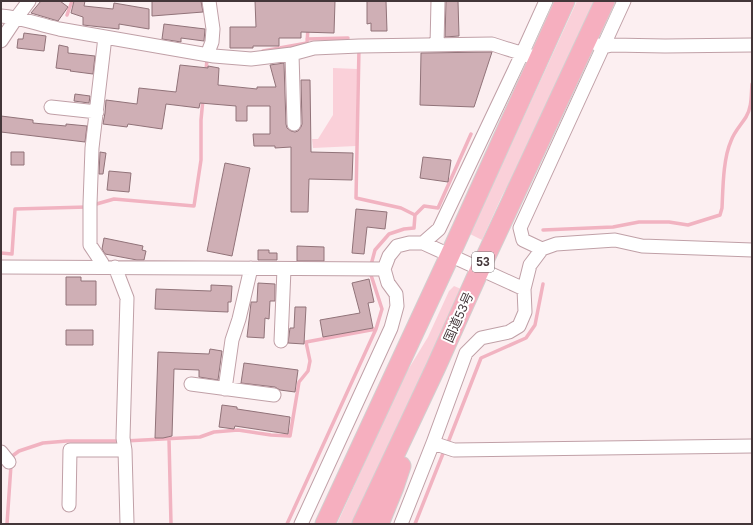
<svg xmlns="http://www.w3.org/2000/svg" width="753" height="525" font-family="Arial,'Noto Sans JP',sans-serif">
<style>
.green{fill:#fad0d9}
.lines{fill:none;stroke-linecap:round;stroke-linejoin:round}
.stream{stroke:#f1b3c1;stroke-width:3.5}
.building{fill:#cfafb5;stroke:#917379}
.minor-casing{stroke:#c0a0a7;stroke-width:15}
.highway-casing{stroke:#d2cfcf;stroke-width:21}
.minor{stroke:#fff;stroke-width:13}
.highway{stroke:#f6afbf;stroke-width:19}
.labels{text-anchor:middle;stroke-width:4;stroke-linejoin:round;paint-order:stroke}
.shield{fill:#fff;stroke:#7b7274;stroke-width:1}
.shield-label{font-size:12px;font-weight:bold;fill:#433639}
.street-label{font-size:13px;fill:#433639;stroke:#fff}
</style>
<rect width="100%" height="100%" fill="#fceff1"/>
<path class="green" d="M577 1H595L531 143 502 196 482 240 470 234Z
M333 68 357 69 356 146 313 148 312 139H318L333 115Z
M454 286 461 289 354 524H337L403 378 428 337 449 291Z"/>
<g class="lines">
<path class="stream" d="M67 15 72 1
M307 39 348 38
M359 48 356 198 401 208 415 215
M263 51 307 43 308 28
M206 71 207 59
M93 205 114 199 194 206 201 160V120L203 99
M543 230 613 227 639 222H669L688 225 720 215 722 208C723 188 723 159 731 141 734 132 741 125 746 117 752 107 751 96 752 84
M1 253 12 254 15 209 87 207
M371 265 375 250 389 234 404 229 414 228 415 215 424 206 438 208 471 134
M169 439 171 524
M449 440 481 358 526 338 535 325 543 284
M11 459V457L19 451 43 443 67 441H125L200 437 214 432 238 430 271 435 290 436 299 382 308 371 310 361 306 342 376 329 382 309 371 275V272
M7 524 11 465
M287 524 376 329
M415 524 444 451"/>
</g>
<path class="building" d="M41 1H60L68 7 58 21 31 13Z
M74 1H85L84 6 113 9 114 3 149 9V29L119 24V29L83 25V17L71 13Z
M152 1H201L203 12 152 16Z
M255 1H335L334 33 301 32V38H279V46H253V48H230V27H256Z
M367 1H386L387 31H371V23L367 24Z
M446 1H458L459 36 445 37Z
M164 24 205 29 204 41 181 38V42L162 39Z
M24 33 46 36 44 51 17 48 18 39H23Z
M59 45 68 47V53L95 56 93 74 70 71 71 70 56 68Z
M490 52H492L474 107 420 105 421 53Z
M284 63 286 124 287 128 291 131 295 132 298 131 301 127 302 124 301 80H310L311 152 353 153 352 180 309 179 308 212H291V147L275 148V146H254L253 134H270V106H247V121H236V106L200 103 199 108 166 104 162 129 128 124 127 127 103 124 105 113 106 100 137 104 139 88 176 92 180 65 208 68V66L219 68 218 85 257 89V87H276L270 65Z
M75 94 90 96 89 103 74 101Z
M1 116 33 120V123L66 126V124L87 126 85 142 1 132Z
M11 152H24V165H11Z
M100 152 106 153 103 174H99Z
M423 157 451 160 448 182 420 178Z
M225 163 250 168 232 256 207 251Z
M109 171 131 173 129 192 107 190Z
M356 209 387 212 385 229 367 227 364 254 352 253Z
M104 238 143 246 142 250 146 251 144 260H137L105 254 102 249Z
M297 246 324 247V261H297Z
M258 250H269V253H277V260H258Z
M66 277H81V281H96V305H66Z
M369 279 374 302 368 303 373 328 323 337 320 320 360 313 352 283Z
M258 283 275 284V301H270L269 319 265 318 264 338 247 337 251 303V302H257Z
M211 285 232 286 231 302H228V312L155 309 156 289 211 291Z
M295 307H306L304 344 288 343 290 328H294Z
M66 330H93V345H66Z
M210 349 222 351 218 380 199 377V370L174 369 172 436 163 438H155L158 352 209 354Z
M244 363 298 370 295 392 280 390 275 387 241 383Z
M222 405 237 407V409L290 417 288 434 235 426 234 429 219 427Z"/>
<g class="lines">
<g class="minor-casing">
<path id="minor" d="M1 16C21 17 39 25 59 29L214 56 251 59 292 54 314 48 359 46 492 44C507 49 523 54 539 58
M1 41 17 17 29 1
M437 45 438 1
M598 45 603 47 612 45 665 46 752 45
M292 54 294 124
M207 55 212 42 213 29 209 1
M51 107 97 112
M423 243 439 229 522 54 546 1
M542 249 523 240 520 228 624 1
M1 267 384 269
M103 267 102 263 90 245V204L92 148 105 37
M115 267 127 298 123 438 125 450 127 523
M524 289 530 265 542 249 556 244 615 240 642 246 752 250
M281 341 284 269
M191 384 274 395
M225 389 232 340 239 319 251 268
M433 443 454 450 752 446
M1 452 9 462
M69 505 70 450H125
M301 524 391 328 397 306 396 294 388 283 384 269 389 256 397 246 409 243H423L524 289 525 312 519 326 509 332 481 338 466 353 433 443 401 524"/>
</g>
<g class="highway-casing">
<path id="highway" d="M325 524 450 255 565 1
M362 524 436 367 480 269 605 1
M379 524 394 487 401 466"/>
</g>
<use href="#minor" class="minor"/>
<use href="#highway" class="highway"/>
</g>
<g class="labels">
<rect class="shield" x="472" y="252" width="22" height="20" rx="3"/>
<g class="shield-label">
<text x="483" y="266">53</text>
</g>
<g class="street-label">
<text transform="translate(458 317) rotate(-66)" y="5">国道53号</text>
</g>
</g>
<rect width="753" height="525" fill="none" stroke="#433639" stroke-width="4"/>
</svg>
